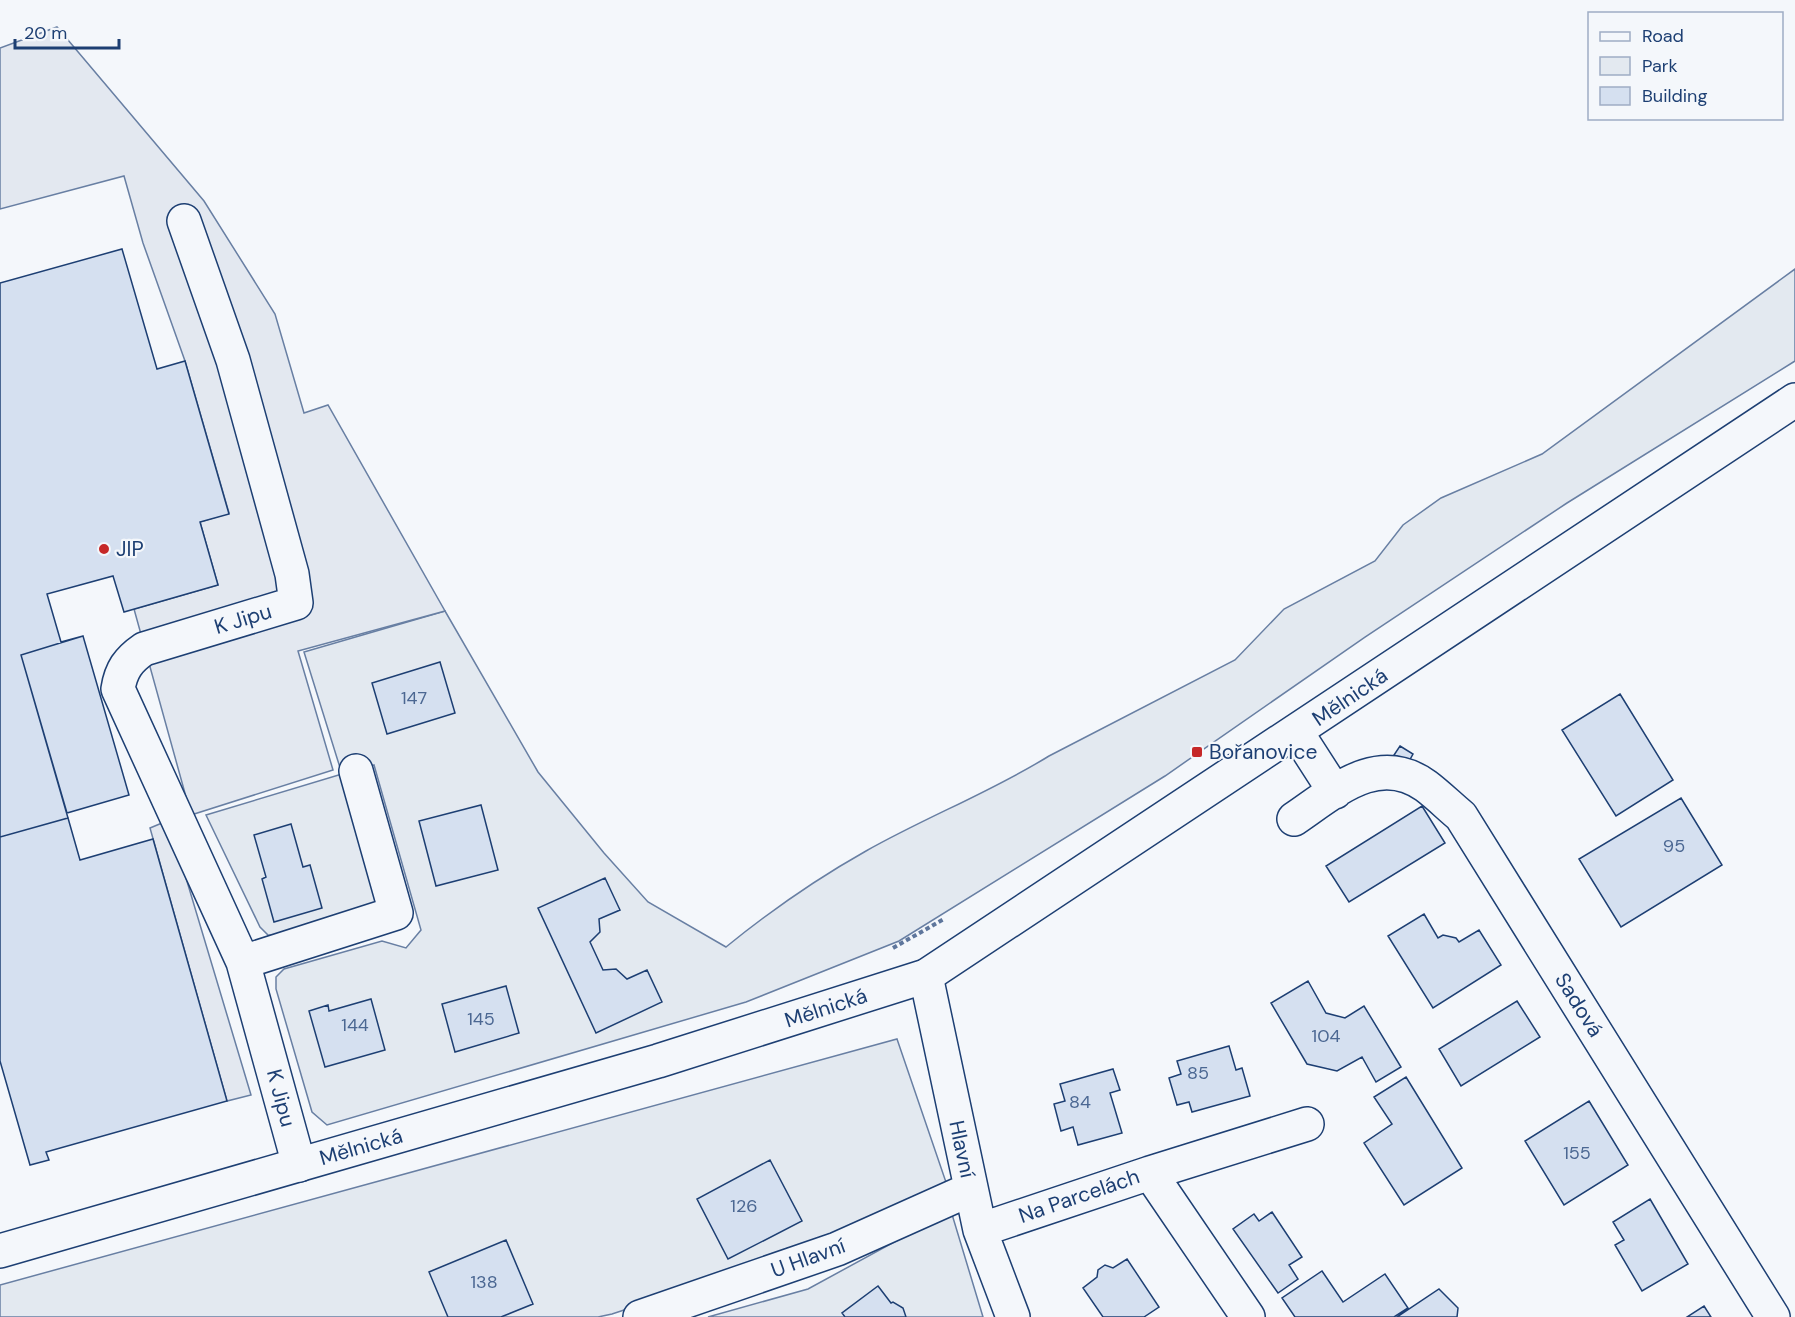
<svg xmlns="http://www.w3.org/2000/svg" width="1795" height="1317" font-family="'DM Sans',sans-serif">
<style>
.green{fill:#e3e9f0;stroke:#687fa3;stroke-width:1.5}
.parking{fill:#e3e8f0;stroke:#687fa3;stroke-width:1.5}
.building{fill:#d5e0f0;stroke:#1d3f73;stroke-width:1.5}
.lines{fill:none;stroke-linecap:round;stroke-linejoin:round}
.minor-casing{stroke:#1d3f73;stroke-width:36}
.major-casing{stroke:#1d3f73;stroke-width:36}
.path{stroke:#5e769c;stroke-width:4;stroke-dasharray:4.5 3;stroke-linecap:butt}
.minor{stroke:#f4f7fb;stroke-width:33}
.major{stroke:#f4f7fb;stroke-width:33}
.poi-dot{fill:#c62828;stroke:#f4f7fb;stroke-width:2}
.labels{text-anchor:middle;stroke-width:4.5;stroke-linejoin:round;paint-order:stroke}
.number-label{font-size:18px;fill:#4b6792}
.poi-label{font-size:21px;fill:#1d3f73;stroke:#f4f7fb;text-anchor:start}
.street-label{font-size:21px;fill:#1d3f73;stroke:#f4f7fb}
</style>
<rect width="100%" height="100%" fill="#f4f7fb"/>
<path class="green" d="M1795 269V361L1567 503 1365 637 1165 776 899 941 746 1002 327 1125 312 1112 276 989V977L284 969 382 941 406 948 421 930 374 765 342 774 376 892 375 905 278 936 268 935 260 927 206 815 342 774 304 652 445 611 538 772 604 853 648 902 726 947C769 912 818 878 866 851 926 817 991 792 1049 756L1235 660 1284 609 1375 561 1403 525 1441 498 1542 454Z
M897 1039 949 1191 718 1279 612 1314 598 1317H0V1285Z
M951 1211 983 1317H708L808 1289Z"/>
<path class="parking" d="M57 27 204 201 275 314 304 413 328 405 445 611 298 651 333 770 191 815 134 609 218 585 200 522 229 513 185 361 143 243 124 176 0 209V48Z
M162 823 180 858 251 1095 227 1101 150 828Z"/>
<path class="building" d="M122 249 157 369 185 361 229 514 200 522 218 585 124 612 113 576 47 594 61 642 83 636 21 655 68 818 0 837V283Z
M83 636 129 795 67 813 21 655Z
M440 662 455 713 387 734 372 683Z
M1620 694 1673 780 1616 816 1562 730Z
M1400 746 1413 754 1408 763 1394 755Z
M1681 798 1722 865 1621 927 1579 859Z
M481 805 498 870 436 886 419 821Z
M1422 806 1445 843 1349 902 1326 866Z
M68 818 80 860 153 839 227 1101 46 1152 49 1160 30 1165 0 1061V837Z
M291 824 303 867 310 865 322 908 274 922 262 879 266 877 254 835Z
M605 878 620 910 599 919 600 932 590 942 603 970 616 969 627 979 647 970 662 1002 596 1033 538 908Z
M1424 914 1438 938 1443 935 1456 938 1459 942 1479 930 1501 965 1433 1008 1388 936Z
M1308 981 1326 1013 1345 1018 1364 1006 1401 1067 1376 1082 1362 1057 1337 1071 1307 1064 1271 1003Z
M506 986 519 1033 455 1052 442 1004Z
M371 999 385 1050 325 1067 309 1011 328 1005 329 1011Z
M1517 1001 1540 1037 1461 1086 1439 1049Z
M1229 1046 1236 1070 1242 1068 1250 1096 1192 1112 1189 1102 1177 1105 1169 1078 1181 1074 1177 1061Z
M1113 1069 1120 1090 1110 1093 1122 1133 1078 1145 1073 1127 1061 1131 1054 1104 1065 1101 1060 1084Z
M1406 1077 1462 1168 1404 1205 1364 1143 1392 1124 1374 1097Z
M1589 1101 1628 1165 1564 1205 1525 1141Z
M770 1160 802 1221 728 1259 697 1199Z
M1650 1199 1688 1264 1642 1291 1615 1245 1624 1240 1613 1222Z
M1272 1212 1302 1257 1289 1265 1298 1279 1278 1293 1233 1229 1254 1214 1259 1221Z
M506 1240 533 1304 501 1317H448L429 1272Z
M1127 1259 1159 1307 1144 1317H1103L1083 1288 1097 1277 1098 1270 1105 1265 1113 1268Z
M1322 1271 1343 1302 1385 1274 1408 1308 1394 1317H1295L1282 1298Z
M878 1286 891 1303 893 1302 903 1308 906 1317H845L842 1313Z
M1439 1289 1458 1308 1457 1317H1397Z
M1704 1306 1711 1317H1687Z"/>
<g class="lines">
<g class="minor-casing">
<path id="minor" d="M184 221 233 360 292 574 296 603 144 649C128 660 121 670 118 689L243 962 299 1165
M1297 733 1335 792
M1294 819C1334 792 1378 751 1426 786 1438 795 1449 806 1461 816L1773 1317
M243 962 396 913 356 771
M926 976 980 1230 1013 1317
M1150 1173 1307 1124
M980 1230 1150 1173 1248 1317
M640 1317 837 1249 971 1189"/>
</g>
<g class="major-casing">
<path id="major" d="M0 1251 658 1061 926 976 1795 400"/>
</g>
<path class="path" d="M893 948 944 919"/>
<use href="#minor" class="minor"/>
<use href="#major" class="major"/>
</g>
<g class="poi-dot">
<circle cx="104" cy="549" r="6"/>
<rect x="1191" y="746" width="12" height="12" rx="3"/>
</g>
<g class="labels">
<g class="number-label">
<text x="414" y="704">147</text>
<text x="1674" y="852">95</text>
<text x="481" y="1025">145</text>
<text x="355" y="1031">144</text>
<text x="1326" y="1042">104</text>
<text x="1198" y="1079">85</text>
<text x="1080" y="1108">84</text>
<text x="1577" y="1159">155</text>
<text x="744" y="1212">126</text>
<text x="484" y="1288">138</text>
</g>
<g class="poi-label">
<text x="116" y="556">JIP</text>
<text x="1209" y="759">Bořanovice</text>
</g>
<g class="street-label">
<text transform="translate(243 619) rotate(-17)" y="7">K Jipu</text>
<text transform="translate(1350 697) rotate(-34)" y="7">Mělnická</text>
<text transform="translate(1579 1005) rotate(58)" y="7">Sadová</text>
<text transform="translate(826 1008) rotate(-18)" y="7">Mělnická</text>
<text transform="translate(281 1098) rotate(75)" y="7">K Jipu</text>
<text transform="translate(361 1147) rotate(-16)" y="7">Mělnická</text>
<text transform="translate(962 1149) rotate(78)" y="7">Hlavní</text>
<text transform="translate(1079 1196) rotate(-19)" y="7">Na Parcelách</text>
<text transform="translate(808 1258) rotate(-20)" y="7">U Hlavní</text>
</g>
</g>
<rect x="1588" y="12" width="195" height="108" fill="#f4f7fb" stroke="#9eadc5" stroke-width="1.5"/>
<rect x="1600" y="32" width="30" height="9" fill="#f4f7fb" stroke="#9eadc5" stroke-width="1.5"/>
<text x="1642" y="42" font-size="18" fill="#1d3f73">Road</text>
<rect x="1600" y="57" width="30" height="18" fill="#e3e9f0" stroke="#9eadc5" stroke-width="1.5"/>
<text x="1642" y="72" font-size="18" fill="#1d3f73">Park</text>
<rect x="1600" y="87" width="30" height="18" fill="#d5e0f0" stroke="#9eadc5" stroke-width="1.5"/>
<text x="1642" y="102" font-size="18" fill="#1d3f73">Building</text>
<path d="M15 39v9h104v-9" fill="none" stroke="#1d3f73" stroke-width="3"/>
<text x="24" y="39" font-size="18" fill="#1d3f73" stroke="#f4f7fb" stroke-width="4.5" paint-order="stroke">20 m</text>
</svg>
